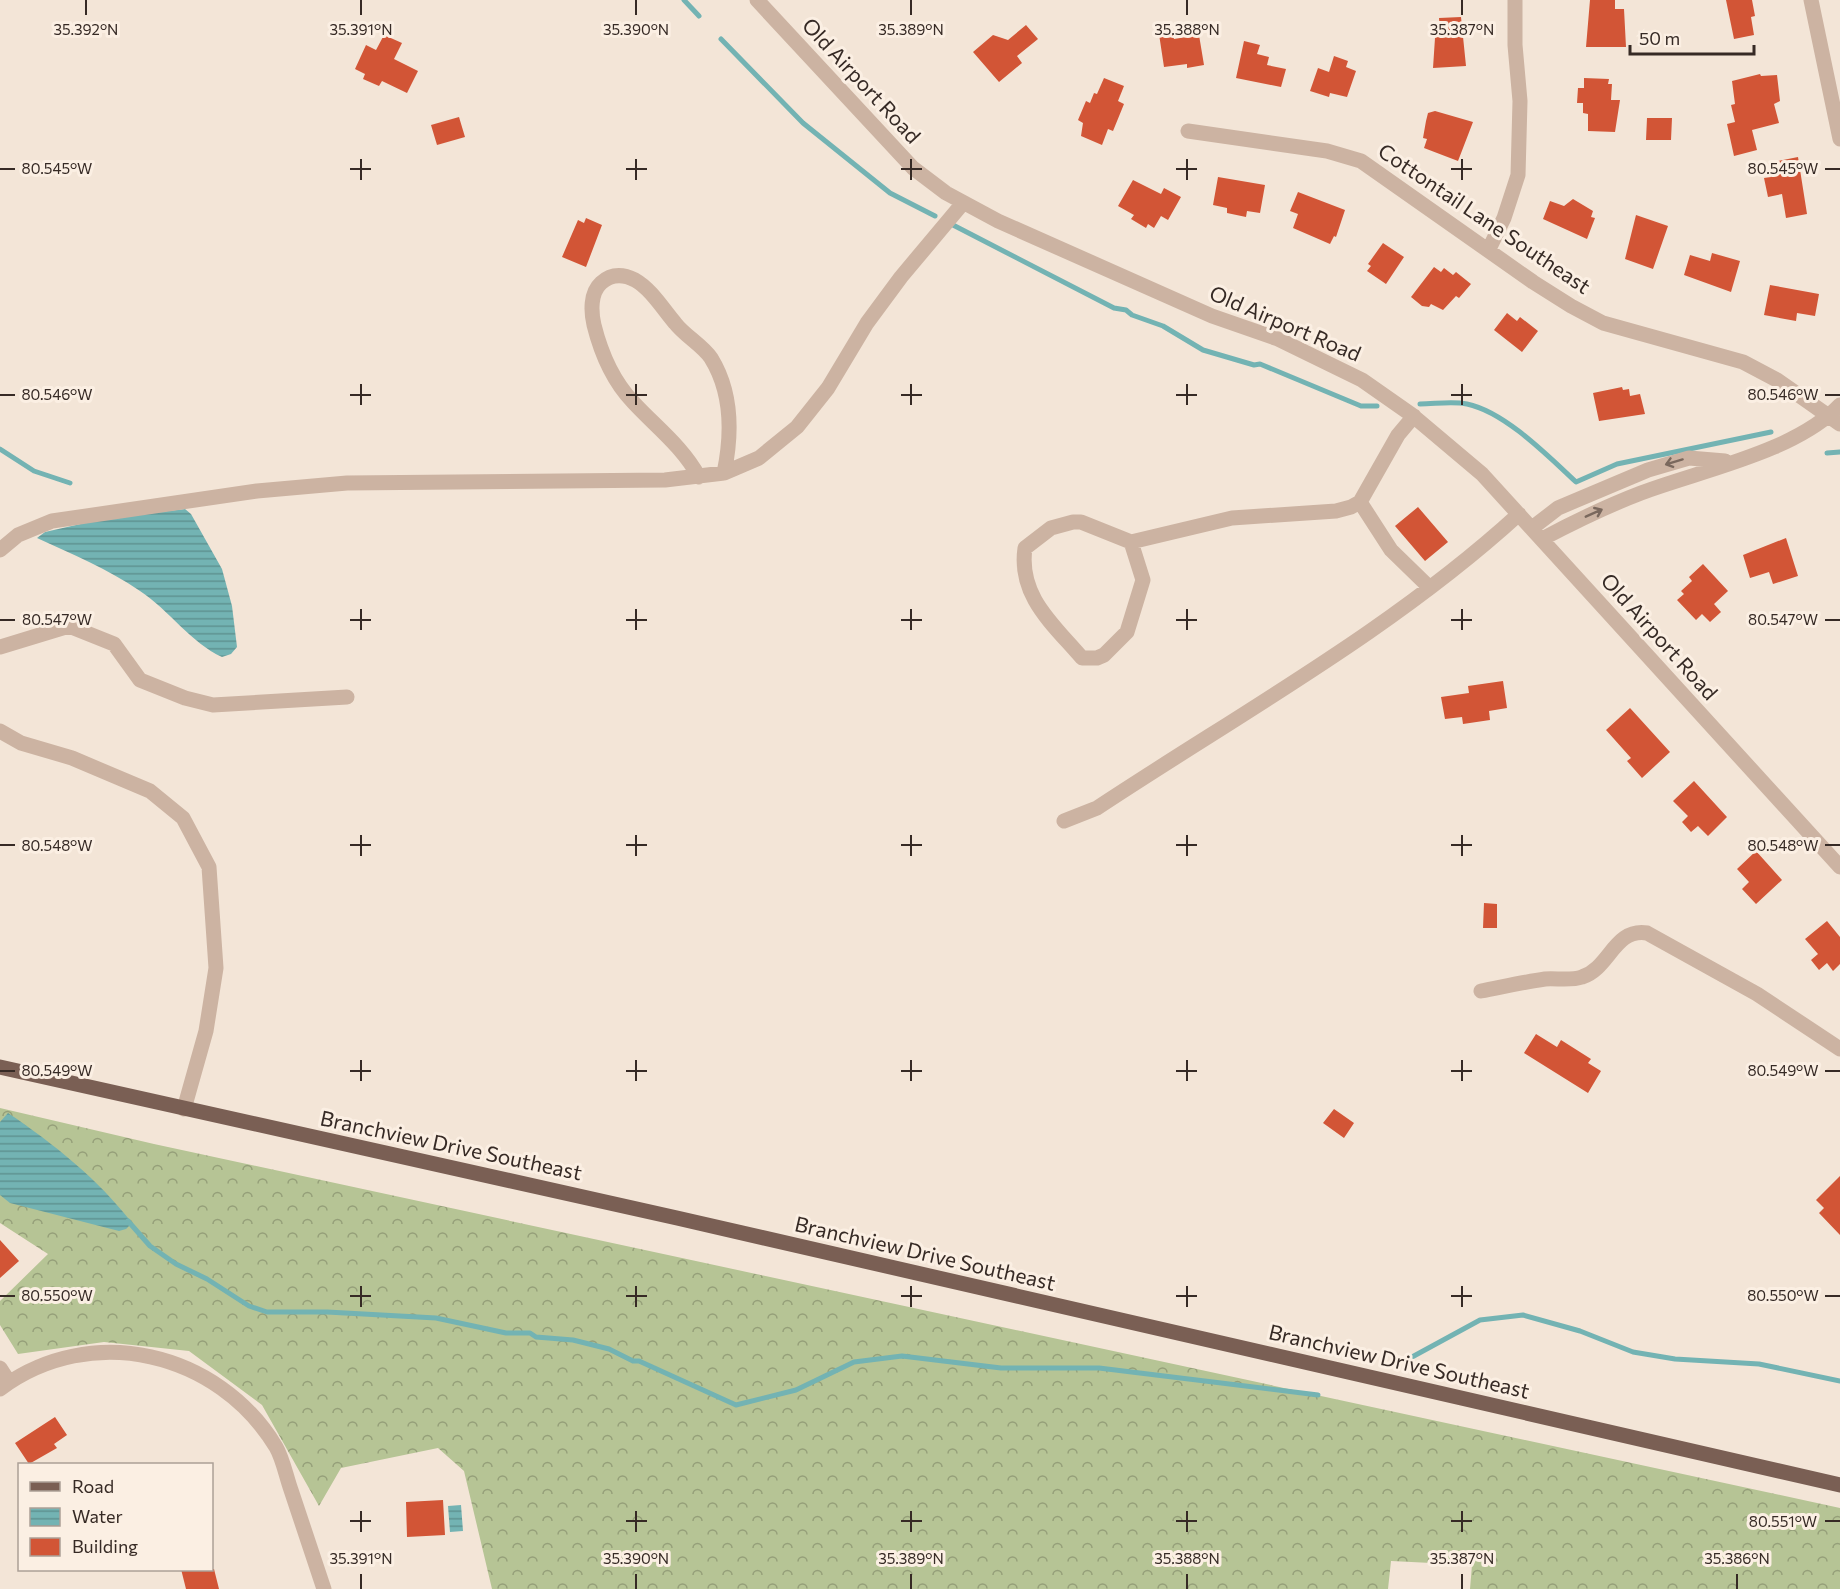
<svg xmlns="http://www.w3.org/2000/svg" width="1840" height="1589" font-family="Commissioner,sans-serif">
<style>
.forest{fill:url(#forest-crowns)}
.water{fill:url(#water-rules)}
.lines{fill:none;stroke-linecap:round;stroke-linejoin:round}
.stream{stroke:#73b3b3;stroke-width:5}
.building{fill:#d25536}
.minor{stroke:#ccb3a2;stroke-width:15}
.major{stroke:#7a5f54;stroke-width:15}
.oneway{stroke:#7a685d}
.ticks{fill:none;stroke:#362a25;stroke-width:2}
.labels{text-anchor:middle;stroke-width:6;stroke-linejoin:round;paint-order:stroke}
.street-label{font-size:21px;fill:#362a25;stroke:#fbefe3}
.ticks-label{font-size:15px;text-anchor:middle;fill:#362a25;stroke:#fbefe3;stroke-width:6;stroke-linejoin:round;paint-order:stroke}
</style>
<defs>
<pattern id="forest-crowns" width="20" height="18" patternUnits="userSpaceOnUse" patternTransform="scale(1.5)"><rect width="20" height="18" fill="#b6c495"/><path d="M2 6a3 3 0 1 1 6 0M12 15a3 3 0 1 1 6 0" fill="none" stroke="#959f79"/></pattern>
<pattern id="water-rules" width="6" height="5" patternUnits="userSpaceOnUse" patternTransform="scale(1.5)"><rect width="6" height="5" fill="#73b3b3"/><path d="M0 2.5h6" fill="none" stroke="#5f9291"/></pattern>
</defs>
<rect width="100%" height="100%" fill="#f3e5d7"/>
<path class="forest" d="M0 1108 154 1144 1840 1508V1589H1470L1472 1565 1391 1561 1388 1589H492L464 1471 438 1448 341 1468 319 1506 262 1405 189 1351 104 1342 18 1354 0 1325V1301L48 1254 0 1223Z"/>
<path class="water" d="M185 509 191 514 222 569 232 606 237 647 231 654 222 657C191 643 169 610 140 591 108 569 72 554 37 538L45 532 107 518Z
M8 1113C54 1144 98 1179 132 1223L126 1229 119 1231 10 1203 0 1195V1122Z
M461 1505 463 1531 450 1532 448 1506Z"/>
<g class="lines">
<path class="stream" d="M684 0 699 16
M721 39 803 123 890 193 935 216
M953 225 1114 308 1126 310 1132 315 1163 326 1203 350 1254 365 1260 364 1361 406H1377
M1420 404C1435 404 1452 401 1467 404 1505 412 1548 456 1576 482L1617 464 1771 432
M0 449 34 471 70 483
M1827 453 1840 452
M128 1221 150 1246 176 1264 207 1279 249 1306 267 1312H327L436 1318 506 1333H530L536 1337 573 1340 609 1349 633 1361H639L736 1405 796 1390 854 1362 902 1356 1001 1368H1099L1318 1395
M1412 1357 1480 1320 1523 1315 1580 1331 1633 1352 1675 1359 1759 1364 1840 1381"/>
</g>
<path class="building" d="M1590 0H1615V9H1624L1626 47H1586Z
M1726 0H1752L1755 16 1751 17 1754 35 1734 39Z
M1461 17 1466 66 1433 68 1435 38 1440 33 1439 18Z
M1026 25 1038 39 1017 56 1022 63 999 82 973 52 993 35 1008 40Z
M1172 32 1174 39 1199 35 1204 65 1187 68V64L1164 67 1159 34Z
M384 35 402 43 394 59 418 71 407 93 382 81 379 86 363 79 365 74 355 69 366 45 376 50Z
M1244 41 1260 45 1257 54 1269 57 1267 65 1286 69 1281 87 1236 78Z
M1334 56 1348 61 1346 67 1356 71 1347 97 1330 93 1329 97 1310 91 1318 68 1329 72Z
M1760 74 1761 76 1777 75 1780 101 1774 104 1779 123 1752 130 1757 150 1734 156 1727 124 1735 122 1731 105 1735 104 1732 81Z
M1104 78 1124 86 1118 101 1124 104 1113 131 1108 129 1102 145 1081 136 1083 123 1078 120 1086 101 1090 103 1094 93 1097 94Z
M1584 78 1609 79 1608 84H1612L1611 100H1620L1615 132 1588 131V114L1583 113V103H1577L1578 88H1584Z
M1435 111 1473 122 1458 161 1424 148 1427 139 1423 138 1426 121 1428 113Z
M459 117 465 137 437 145 431 125Z
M1647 118H1672L1671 140H1646Z
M1798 157 1807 214 1786 218 1782 194 1768 197 1764 178 1771 177 1768 163Z
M1218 177 1265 185 1260 213 1247 211 1246 217 1227 213V208L1213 205Z
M1133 180 1161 194 1164 188 1181 197 1168 220 1161 216 1154 228 1148 224 1146 228 1131 219 1134 215 1118 206Z
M1298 192 1345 210 1336 237 1334 236 1330 244 1293 228 1298 214 1290 211Z
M1573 199 1593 211 1591 217 1595 218 1587 239 1543 219 1550 201 1564 206Z
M1636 215 1668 226 1653 269 1625 259Z
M586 218 602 225 586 267 562 257 578 220 584 223Z
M1383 243 1404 257 1386 284 1367 271 1371 266 1368 264Z
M1712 253 1740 261 1731 292 1684 275 1690 255 1710 261Z
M1434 267 1441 272 1444 268 1453 275 1456 272 1471 284 1459 298 1456 296 1443 310 1431 304 1429 307 1422 306 1411 297Z
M1770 285 1819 294 1815 316 1797 313 1796 321 1764 315Z
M1507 313 1517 321 1520 317 1538 331 1522 352 1494 330Z
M1622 387 1623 390 1629 389 1630 396 1640 394 1645 414 1599 421 1593 393Z
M1418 507 1448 542 1425 561 1395 526Z
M1786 538 1798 576 1773 584 1769 572 1750 578 1743 555Z
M1703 564 1728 591 1714 604 1721 612 1710 622 1702 614 1696 620 1677 600 1684 594 1681 591 1692 581 1689 577Z
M1503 681 1507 708 1489 711 1490 720 1463 724 1462 717 1445 719 1441 697 1469 693 1468 686Z
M1630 708 1670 752 1642 778 1627 761 1631 758 1606 730Z
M1694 781 1727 817 1708 836 1698 826 1691 832 1682 822 1688 816 1673 801Z
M1756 851 1782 880 1756 904 1742 889 1749 882 1737 869Z
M1484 903 1497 904V928H1483Z
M1827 921 1840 937V964L1833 971 1827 963 1819 970 1811 960 1818 954 1805 939Z
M1536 1034 1557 1047 1561 1040 1591 1059 1588 1063 1601 1071 1588 1093 1524 1053Z
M1334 1109 1354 1123 1344 1138 1323 1123Z
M1840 1176V1235L1819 1213 1824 1208 1816 1200Z
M0 1240 19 1261 0 1278Z
M55 1417 67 1435 54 1444 57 1448 29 1464 15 1443Z
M443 1500 445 1535 407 1537 406 1502Z
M181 1569H214L219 1589H186Z"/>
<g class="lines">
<path class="minor" d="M757 0 913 168 946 193 998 221 1212 316 1278 339 1362 380 1412 415 1482 474 1840 867
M1811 0 1840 139
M1188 131 1327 151 1361 161 1533 282 1571 306 1603 323 1743 362 1777 380 1840 424
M1489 249 1504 218 1518 175 1520 101 1515 45V0
M699 477C682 446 656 427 633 402 613 381 601 353 594 325 591 312 590 293 601 283 611 274 623 274 635 280 651 289 663 309 675 323 685 336 702 345 711 358 732 392 732 435 724 473
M1360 502 1391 550 1429 587
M1532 528 1558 508 1648 470 1689 458 1725 461
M1542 539C1574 522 1607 506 1641 493 1702 470 1795 452 1840 405
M1131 542 1143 580 1127 632 1104 655 1097 658H1082C1053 624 1018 596 1025 548L1051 528 1073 522H1081L1131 542 1232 518 1336 511 1351 507 1360 502 1398 435 1414 416
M0 550 18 535 52 521 257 491 347 483 665 480 724 473 759 458 797 427 828 388 867 323 901 277 963 203
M0 647 69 626 114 644 140 680 185 698 213 705 347 697
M0 731 21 743 72 758 150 791 183 818 209 867 216 968 206 1031 184 1109
M1064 821 1097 808C1239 714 1392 630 1519 514
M1481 991C1502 987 1524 982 1545 979 1556 978 1571 981 1582 977 1610 968 1614 928 1647 933L1757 994 1840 1049
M0 1368 9 1382
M0 1389C91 1321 219 1352 276 1447 283 1459 286 1476 291 1490 302 1523 313 1556 324 1589"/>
<path class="major" d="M0 1067 677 1218 1840 1485"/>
</g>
<defs><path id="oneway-shaft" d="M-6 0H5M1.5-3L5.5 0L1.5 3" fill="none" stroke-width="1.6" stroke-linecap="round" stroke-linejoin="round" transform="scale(1.5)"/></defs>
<g class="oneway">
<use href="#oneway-shaft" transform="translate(1674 462) rotate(163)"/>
<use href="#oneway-shaft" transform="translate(1594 513) rotate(-24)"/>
</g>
<path class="ticks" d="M86 0V15M361 0V15M636 0V15M911 0V15M1187 0V15M1462 0V15M361 159V180M636 159V180M911 159V180M1187 159V180M1462 159V180M0 169H15M350 169H371M626 169H647M901 169H922M1176 169H1197M1451 169H1472M1825 169H1840M361 384V405M636 384V405M911 384V405M1187 384V405M1462 384V405M0 395H15M350 395H371M626 395H647M901 395H922M1176 395H1197M1451 395H1472M1825 395H1840M361 609V630M636 609V630M911 609V630M1187 609V630M1462 609V630M0 620H15M350 620H371M626 620H647M901 620H922M1176 620H1197M1451 620H1472M1825 620H1840M361 835V856M636 835V856M911 835V856M1187 835V856M1462 835V856M0 845H15M350 845H371M626 845H647M901 845H922M1176 845H1197M1451 845H1472M1825 845H1840M361 1060V1081M636 1060V1081M911 1060V1081M1187 1060V1081M1462 1060V1081M0 1071H15M350 1071H371M626 1071H647M901 1071H922M1176 1071H1197M1451 1071H1472M1825 1071H1840M361 1286V1307M636 1286V1307M911 1286V1307M1187 1286V1307M1462 1286V1307M0 1296H15M350 1296H371M626 1296H647M901 1296H922M1176 1296H1197M1451 1296H1472M1825 1296H1840M361 1511V1532M636 1511V1532M911 1511V1532M1187 1511V1532M1462 1511V1532M350 1521H371M626 1521H647M901 1521H922M1176 1521H1197M1451 1521H1472M1825 1521H1840M361 1574V1589M636 1574V1589M911 1574V1589M1187 1574V1589M1462 1574V1589M1737 1574V1589"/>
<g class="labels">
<g class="street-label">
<text transform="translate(861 81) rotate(47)" y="7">Old Airport Road</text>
<text transform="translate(1484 219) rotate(34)" y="7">Cottontail Lane Southeast</text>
<text transform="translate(1285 324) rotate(23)" y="7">Old Airport Road</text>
<text transform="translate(1659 637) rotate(48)" y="7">Old Airport Road</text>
<text transform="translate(451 1146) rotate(12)" y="7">Branchview Drive Southeast</text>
<text transform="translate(925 1254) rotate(13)" y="7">Branchview Drive Southeast</text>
<text transform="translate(1399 1362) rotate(13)" y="7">Branchview Drive Southeast</text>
</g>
</g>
<g class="ticks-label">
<text x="86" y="35">35.392°N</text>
<text x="361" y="35">35.391°N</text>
<text x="636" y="35">35.390°N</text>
<text x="911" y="35">35.389°N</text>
<text x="1187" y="35">35.388°N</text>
<text x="1462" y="35">35.387°N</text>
<text x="1783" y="174">80.545°W</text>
<text x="57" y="174">80.545°W</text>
<text x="1783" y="400">80.546°W</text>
<text x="57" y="400">80.546°W</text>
<text x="1783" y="625">80.547°W</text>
<text x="57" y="625">80.547°W</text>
<text x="1783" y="851">80.548°W</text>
<text x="57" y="851">80.548°W</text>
<text x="1783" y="1076">80.549°W</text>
<text x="57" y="1076">80.549°W</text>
<text x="1783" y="1301">80.550°W</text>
<text x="57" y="1301">80.550°W</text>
<text x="1783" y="1527">80.551°W</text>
<text x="361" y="1564">35.391°N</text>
<text x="636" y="1564">35.390°N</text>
<text x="911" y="1564">35.389°N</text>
<text x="1187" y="1564">35.388°N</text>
<text x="1462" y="1564">35.387°N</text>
<text x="1737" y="1564">35.386°N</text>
</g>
<rect x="18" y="1463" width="195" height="108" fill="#fbefe3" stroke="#aca097" stroke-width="1.5"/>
<rect x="30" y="1482" width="30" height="9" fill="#7a5f54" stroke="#aca097" stroke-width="1.5"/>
<text x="72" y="1493" font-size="18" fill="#362a25">Road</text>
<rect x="30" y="1508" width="30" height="18" fill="url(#water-rules)" stroke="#aca097" stroke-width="1.5"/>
<text x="72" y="1523" font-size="18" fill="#362a25">Water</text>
<rect x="30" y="1538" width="30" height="18" fill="#d25536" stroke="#aca097" stroke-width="1.5"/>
<text x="72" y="1553" font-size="18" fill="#362a25">Building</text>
<path d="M1630 45v9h124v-9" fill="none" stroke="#362a25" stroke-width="3"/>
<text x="1639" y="45" font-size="18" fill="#362a25" stroke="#fbefe3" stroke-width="4.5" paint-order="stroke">50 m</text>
</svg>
